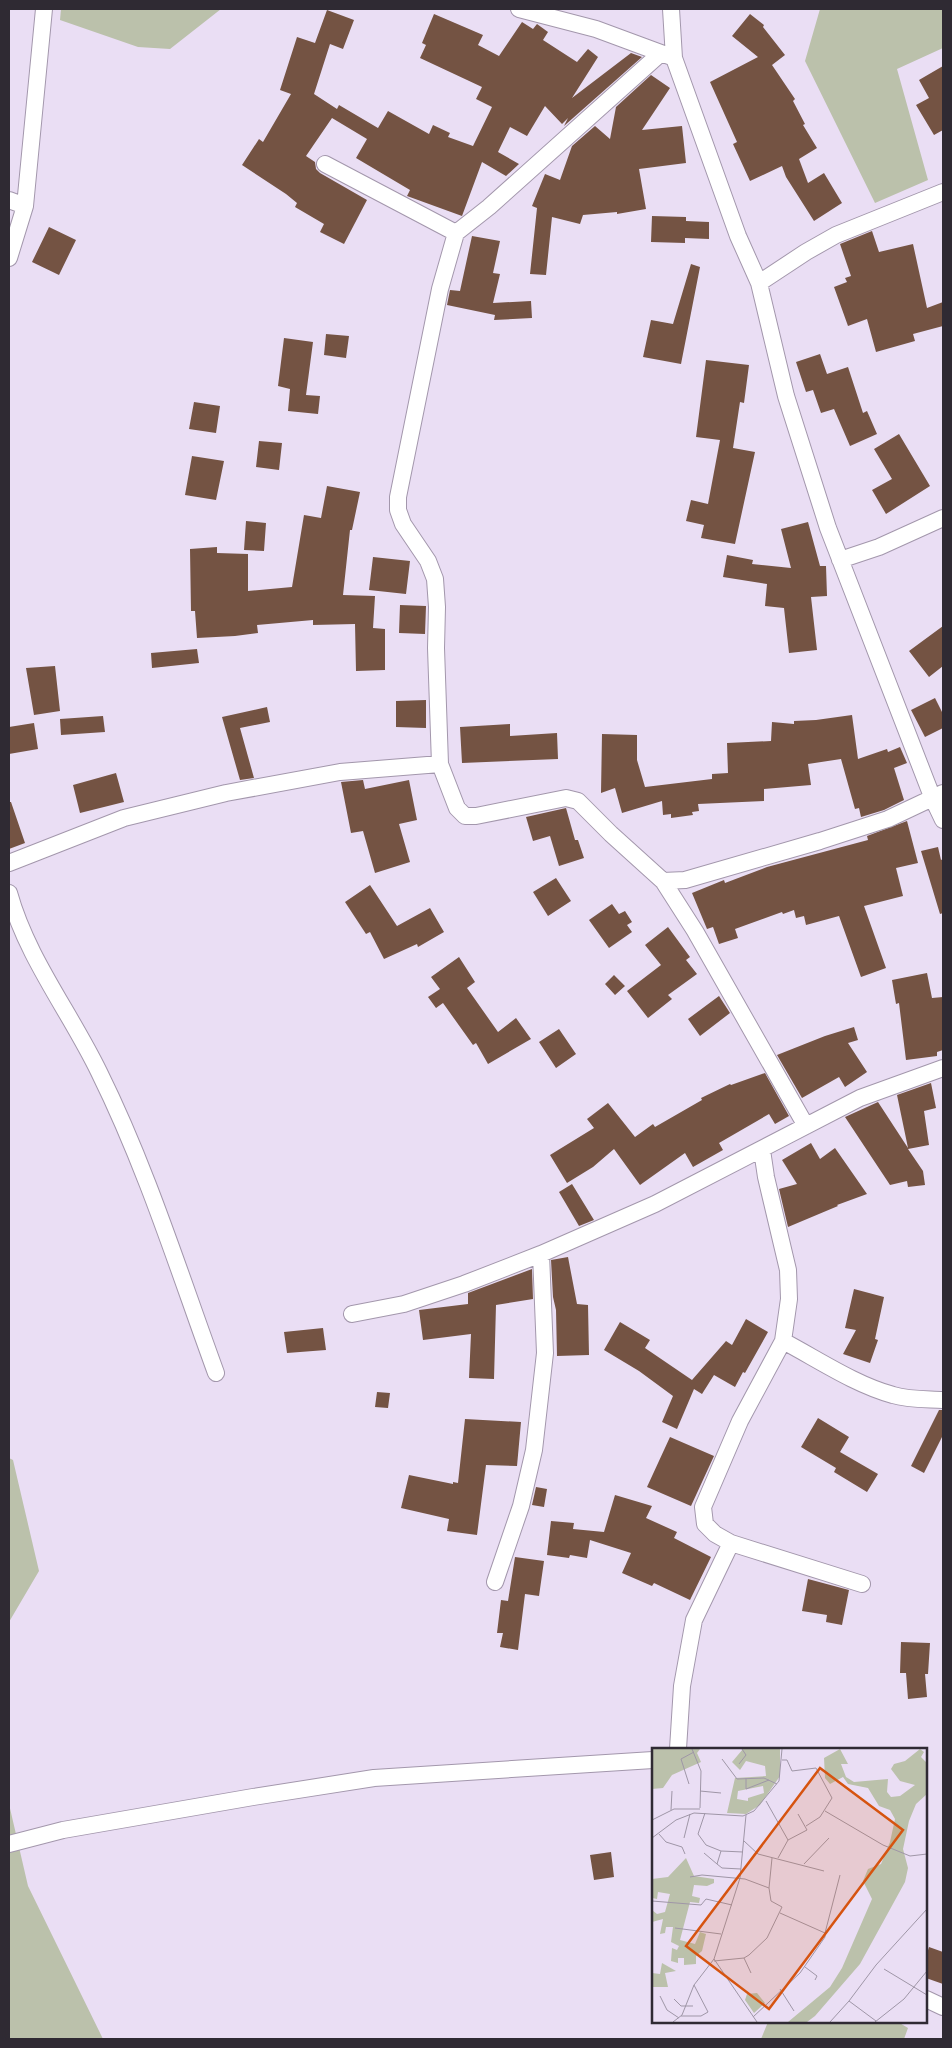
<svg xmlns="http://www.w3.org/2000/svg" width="952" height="2048" font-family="'Public Sans',sans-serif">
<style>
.green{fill:#bbc1ab}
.building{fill:#745343}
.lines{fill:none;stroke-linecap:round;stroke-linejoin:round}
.minor-casing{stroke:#a397ac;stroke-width:18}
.minor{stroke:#fff;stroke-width:16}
.inset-road{fill:none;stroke:#9f96a7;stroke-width:1}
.view{fill:#d65410;fill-opacity:0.15;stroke:#d65410;stroke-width:2.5}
.inset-edge{fill:none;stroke:#2f2a33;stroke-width:2.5}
</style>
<rect width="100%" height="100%" fill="#eadef4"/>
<path class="green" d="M61 9H221L170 49 138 47 60 20Z
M820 9H943V48L897 69 928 180 875 203 805 61Z
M9 1458 13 1460 39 1571 9 1622Z
M9 1804 28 1886 103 2039H9Z
M768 2022H898L908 2028 904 2039H761Z"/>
<path class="building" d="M327 10 354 20 343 49 330 44 314 94 337 109 339 105 378 128 388 111 429 134 433 125 450 133 448 137 473 146 492 107 476 99 482 87 420 58 426 45 422 43 434 14 483 35 478 45 499 56 522 22 533 29 537 24 548 32 543 40 577 62 588 49 598 57 572 98 631 53 642 57 564 126 568 118 562 124 545 106 527 136 510 127 498 152 519 164 506 176 482 162 462 216 407 196 410 190 356 158 367 139 332 118 306 156 315 162 316 169 320 173 367 200 344 244 320 232 324 224 295 207 297 203 286 194 242 165 259 139 263 142 291 94 280 90 297 37 315 43Z
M750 14 764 25 763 27 785 55 772 65 795 99 793 101 805 124 803 125 817 148 799 159 808 183 824 173 842 203 814 221 786 177 782 166 750 181 733 144 737 142 710 82 758 57 732 36Z
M943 66V130L934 135 916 105 929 98 919 80Z
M651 75 670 88 642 130 682 126 686 163 639 169 646 209 617 214V212L583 215 580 224 552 217 546 275 530 274 537 208 532 206 545 174 560 180 572 146 595 126 610 139 616 107Z
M652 216 686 217V221L709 222V239L685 238V243L651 242Z
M49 227 76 240 59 275 32 262Z
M872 231 879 252 913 244 927 308 943 302V326L913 334 915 341 876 352 867 319 848 326 834 287 847 282 845 278 851 276 840 244Z
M472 236 500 241 493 273 500 274 493 303 531 301 532 318 494 320 495 315 447 305 450 290 460 291Z
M691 264 700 267 681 364 643 357 651 320 673 324Z
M326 334 349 336 346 358 324 355Z
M284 338 313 342 306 395 320 396 318 414 288 411 290 389 278 386Z
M820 354 827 374 848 367 863 413 867 411 877 434 850 446 834 409 821 413 813 390 806 392 796 362Z
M706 360 749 365 744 403 740 402 733 448 755 452 735 544 701 538 704 525 686 521 691 500 708 504 720 440 696 437Z
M194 402 220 406 216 433 189 429Z
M899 434 930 486 886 514 872 490 892 479 874 449Z
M259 441 282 443 279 470 256 467Z
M192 456 224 461 216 500 185 495Z
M327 486 360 492 352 530H350L343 595 375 596 373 628 385 629V670L356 671 355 624 313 625V620L257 625 258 633 235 636 197 638 195 611H191L190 549 217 547V553L248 554V591L292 587 304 515 321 518Z
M246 521 266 523 264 551 244 550Z
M808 522 820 566H826L827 596 811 597 817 650 789 653 784 608 765 606 767 584 723 577 727 555 753 560 752 564 791 568 781 529Z
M373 557 410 561 406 594 369 590Z
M400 605 426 606 425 634 399 633Z
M943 626V666L929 677 909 651Z
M197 649 199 663 152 668 151 653Z
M55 666 60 711 34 715 26 668Z
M935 698 943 714V728L925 737 911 710Z
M426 700V728L396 727V701Z
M267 707 270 722 240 728 254 778 240 780 222 717Z
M852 715 858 759 887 749 888 752 900 747 907 763 894 768 904 800 884 810 861 817 859 808 855 809 841 759 808 764 811 785 764 789V801L698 804 699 811 692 812 693 815 671 818V814L663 815 662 801 622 813 615 788 601 793 602 734 637 735V760L645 787 712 779V774L728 773 727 743 771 741 772 722 794 724V721L816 720Z
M103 716 105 732 61 735 60 719Z
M34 723 38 749 9 754V727Z
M510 724V736L557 733 558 759 462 763 460 727Z
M116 773 124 802 80 813 73 785Z
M363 780 365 789 409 780 417 820 399 824 410 862 375 873 363 831 351 833 341 782Z
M9 802H11L25 843 9 849Z
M566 808 575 840H578L584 858 559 866 550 836 533 841 526 817Z
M907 821 918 863 896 868 903 896 864 906 886 968 861 977 839 916 806 925 804 916 796 918 794 910 783 914 782 912 735 929 738 938 719 944 713 927 707 929 692 893 724 880 725 883 767 867 868 840 867 836Z
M938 847 941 860 943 859V913L940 914 921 851Z
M556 878 571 901 548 916 533 892Z
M370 885 397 926 430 908 444 932 418 947 417 944 384 959 370 932 366 934 345 902Z
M612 904 619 914 625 911 632 922 627 925 632 932 609 948 589 920Z
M668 927 690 957 686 960 697 974 668 995 672 999 648 1018 627 991 661 965 645 945Z
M459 957 475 982 467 988 498 1032 516 1018 531 1039 488 1064 476 1043 473 1045 443 1003 436 1008 428 997 440 989 431 977Z
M927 973 932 998 943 997V1050L937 1052V1056L906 1060 899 1003 896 1004 892 980Z
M614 975 625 986 615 995 605 984Z
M719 996 730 1013 700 1036 688 1019Z
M854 1027 858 1040 848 1043 867 1072 845 1087 839 1077 802 1098 777 1055 825 1036Z
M559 1029 576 1054 556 1068 539 1042Z
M765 1073 789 1116 775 1124 769 1114 719 1143 723 1150 693 1167 685 1153 640 1185 614 1149 593 1167 567 1183 550 1155 594 1128 587 1119 608 1103 635 1137 653 1124 655 1127 702 1100 701 1098 730 1084 731 1085Z
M931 1083 936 1108 924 1111 929 1145 908 1149 923 1171 925 1185 908 1187 907 1181 890 1185 845 1117 878 1102 908 1148 897 1095Z
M811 1143 820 1159 835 1148 867 1194 837 1205 838 1206 788 1227 779 1189 797 1184 782 1160Z
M572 1184 594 1220 579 1226 559 1192Z
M568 1257 577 1304 588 1305 589 1355 557 1356 556 1310 553 1297 551 1260Z
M532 1269 533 1299 496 1305 494 1379 469 1378 471 1334 423 1340 419 1310 468 1304V1293Z
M854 1289 884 1297 875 1339 878 1340 870 1363 843 1354 856 1330 845 1328Z
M746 1319 768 1332 745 1373 743 1372 735 1387 714 1375 702 1394 694 1389 677 1429 662 1422 673 1396 639 1371 604 1350 620 1322 650 1340 645 1348 692 1380 726 1341 732 1345Z
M323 1328 326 1350 287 1353 284 1332Z
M377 1392 390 1393 388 1408 375 1407Z
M939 1410H943V1435L924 1473 911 1466Z
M818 1418 849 1437 840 1452 878 1474 867 1492 834 1472 836 1468 801 1447Z
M465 1419 521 1422 517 1466 486 1465 477 1535 447 1531 449 1519 401 1508 409 1475 453 1484V1482L458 1483Z
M670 1437 714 1456 691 1506 647 1487Z
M536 1487 547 1489 544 1507 532 1505Z
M615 1495 652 1506 646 1518 677 1532 674 1538 711 1557 690 1600 654 1583 652 1586 622 1573 631 1553 590 1540 587 1558 570 1555 569 1558 547 1555 551 1521 574 1523 573 1529 604 1532Z
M515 1557 544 1561 539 1596 525 1594 518 1650 500 1647 503 1633H497L501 1600 508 1601Z
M808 1579 849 1590 842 1625 826 1622 827 1615 802 1611Z
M901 1642 930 1643 928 1674H925L927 1697 908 1699 906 1673H900Z
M611 1852 614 1877 594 1880 590 1855Z
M929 1947 943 1952V1984L926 1978V1957Z"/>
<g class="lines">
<g class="minor-casing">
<path id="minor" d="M519 9 596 29 669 56
M671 9 674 58 738 236 759 283 786 396 828 528 933 799 943 820
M661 53 489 207 456 233 440 289 398 497V510L403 524 428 561 435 579 437 607 436 648 440 764 457 808 465 816H476L566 798 578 801 611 834 663 881 685 880 820 841 888 819 943 793
M325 164 456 233
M9 200 25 206
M9 258 25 206 44 9
M759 283 806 252 836 235 943 192
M840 560 879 547 943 518
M9 863 124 818 226 793 340 772 440 764
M663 881 695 931 806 1126
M9 893C27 958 70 1012 99 1072 147 1169 179 1272 216 1373
M762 1150 766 1177 788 1270 789 1299 783 1341C819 1360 854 1384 893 1395 909 1400 927 1399 943 1400
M352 1314 404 1304 464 1284 541 1254 655 1204 860 1098 943 1068
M783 1341 740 1421 703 1507 705 1524 715 1534 731 1543 862 1584
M495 1582 521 1506 534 1450 545 1353 541 1254
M678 1749 682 1686 694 1620 731 1543
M9 1844 63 1830 253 1797 374 1778 653 1760
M926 1999 943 2007"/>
</g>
<use href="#minor" class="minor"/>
</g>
<g transform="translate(652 1748)">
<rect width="275" height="275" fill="#eadef4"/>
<path d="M0 1H48L45 5 49 14 20 27 11 40 0 41ZM91 1H128V28L108 57 94 66 75 65 83 30 114 28 113 18 94 13 88 22 80 14ZM111 38 112 45 96 50V53L85 51 86 43ZM188 1 196 16H189L194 29 202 34 236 31 235 44 239 49 248 48 263 37 248 33 239 21 242 16 253 13 268 1 272 4 269 9 275 15V46L264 56 257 73 251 101 256 120 253 134 208 216 163 268 155 274H136L178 239 190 220 220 151 211 133 216 121 229 116 238 94 243 71 238 62 227 58 216 40 196 36 191 29 178 36 173 30 172 10ZM34 110 42 128 62 131V135L55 138 42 137 40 148 48 150 47 155 38 154 28 192 43 196 48 184 54 186 50 203 44 208V216L32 217V210H26V215L19 213 20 200 25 202 27 198 19 194 21 179H14L13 185 8 186 11 171 0 174V162L5 166 13 164 18 146 6 144 5 151 0 150V131L16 129ZM10 215 24 223 13 225 16 239H0V225L8 226ZM105 245 113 255 102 265 93 252 95 246Z" fill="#bbc1ab" fill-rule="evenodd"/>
<path class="inset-road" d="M40 1 49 23 48 60M70 11 85 31 112 30 125 36M130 12H135L140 23 164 20 180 50 168 69 154 78M87 16 94 7 90 1M94 30V41L117 32M37 36 29 11 42 4M48 43 69 45M114 53 136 92 126 110M19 62 20 43M173 63 231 97 258 108 275 106M53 65 46 86 54 97 69 103 91 104M0 72 22 61H48M7 86 14 94 30 99 33 106M0 90 24 72 42 65 91 68 102 63 127 33 130 1M32 90 38 66M136 92 155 82 146 66M92 93 106 106 172 123M52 105 65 116 69 103M65 116 70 120 89 121M152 116 177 90M38 129 50 127 93 131 117 140 119 153 130 159 115 190 97 207 92 210 62 213M117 140 120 110M0 153 49 157 54 151 80 157M23 180 69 186M173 185 188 127M92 210 99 225M62 211 105 274M153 219 165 228 163 232M232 221 275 247M128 241 142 263M8 248 15 262 27 270M22 251 29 258H41M29 268H49L56 264 42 237M101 269 148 225 173 189V185L128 165M224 273 197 253 224 217 275 161M21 274 30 267 42 237 62 211 88 130 94 67M178 274 197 253M223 274 252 251 275 223"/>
<path class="view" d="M168 20 251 82 117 261 34 198Z"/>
<rect width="275" height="275" class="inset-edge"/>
</g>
<rect width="952" height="2048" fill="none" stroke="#2f2a33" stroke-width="20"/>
</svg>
